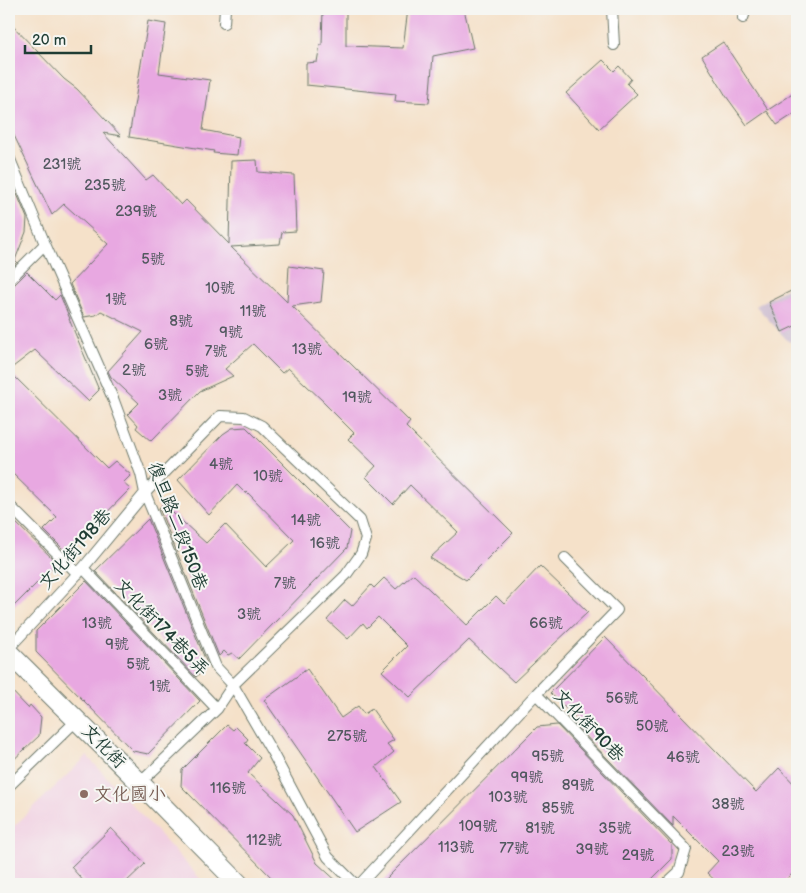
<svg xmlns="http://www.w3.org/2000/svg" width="806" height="893" font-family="'Balsamiq Sans','LXGW WenKai TC',sans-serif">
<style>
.built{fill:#f1d0e2}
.industrial{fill:#cebed0}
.building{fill:#e8a8e1}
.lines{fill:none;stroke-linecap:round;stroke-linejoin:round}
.lane-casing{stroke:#6a7668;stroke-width:12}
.street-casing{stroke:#6a7668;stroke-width:21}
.lane{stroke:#fff;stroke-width:10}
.street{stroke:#fff;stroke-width:19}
.education-dot{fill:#8d6e63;stroke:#f6f6f2;stroke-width:2}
.labels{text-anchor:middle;stroke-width:4;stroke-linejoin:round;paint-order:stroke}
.number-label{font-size:15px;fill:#51585f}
.street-label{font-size:18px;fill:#1f3d34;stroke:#f6f6f2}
.education-label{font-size:18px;fill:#785e54;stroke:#f6f6f2;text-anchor:start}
</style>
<rect width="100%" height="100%" fill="#f6f6f2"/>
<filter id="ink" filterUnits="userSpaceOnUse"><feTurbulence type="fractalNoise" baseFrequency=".02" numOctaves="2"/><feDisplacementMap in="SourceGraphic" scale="10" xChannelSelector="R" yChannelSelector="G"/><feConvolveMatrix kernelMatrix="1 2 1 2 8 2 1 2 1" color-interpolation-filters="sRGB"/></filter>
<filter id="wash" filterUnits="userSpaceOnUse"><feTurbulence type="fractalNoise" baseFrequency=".0096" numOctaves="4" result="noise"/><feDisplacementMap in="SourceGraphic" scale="20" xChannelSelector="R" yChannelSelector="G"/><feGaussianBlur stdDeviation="1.12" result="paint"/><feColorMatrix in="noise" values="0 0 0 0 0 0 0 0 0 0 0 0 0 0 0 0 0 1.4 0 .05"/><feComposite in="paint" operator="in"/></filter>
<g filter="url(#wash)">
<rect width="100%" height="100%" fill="#f5e1c9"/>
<path class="built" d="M87 756 205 884H9V831Z"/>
<path class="industrial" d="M797 282V338L789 342 756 306Z"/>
<g id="blocks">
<path class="building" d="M323 9H346V46L403 48 408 9H464L473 48 433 56 429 103 395 101 396 94 306 85V63L317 62 320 45H322Z
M148 21 166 24 159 73 210 80 203 130 239 137 237 155 213 153 214 151 129 137Z
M9 22 64 79 77 89 121 136 103 133 146 180 153 175 181 205 186 200 229 244 231 161 257 160 258 172 294 175 296 231 282 232 280 244 231 247 287 302 289 266 324 271 321 302 292 306 410 422 406 427 513 533 466 580 430 558 458 532 410 485 393 504 366 477 376 466 348 439 354 433 323 402V401L288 368 282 373 253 344 225 369 233 376 200 391 151 441 136 428 138 425 128 414 139 403 111 377 108 371 143 332 101 311 96 315 84 317 70 284 108 244 64 204 52 215 9 125Z
M723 42 768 110 797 91V112L777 125 767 111 747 125 726 96 702 56Z
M603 60 614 71 619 66 631 79 627 84 637 94 599 129 566 93Z
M17 194 27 218 26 232 15 260 17 262 9 271V201Z
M27 272 55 300 60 295 70 319H69L99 390 88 401 35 350 9 370V287L14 285Z
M797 288V325L782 332 769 302Z
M9 371 107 468 115 461 131 475 123 483 130 489 67 553 44 530 57 517 9 470Z
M246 427 350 531 347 548 239 659 232 653 228 655 224 651 219 656 159 508 163 504 206 543 225 524 266 567 294 540 247 492 246 494 237 485 209 515 178 480 223 434 232 428Z
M9 516 57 563 9 611Z
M148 519 208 666 196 677 95 571Z
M540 566 588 612 514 682 469 640 410 697 382 671 407 646 378 617 367 628 363 623 348 639 327 620 345 600 352 606 371 585 374 588 384 578 396 589 413 574 467 625 496 596 504 604Z
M86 581 200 701 148 754 133 751 36 652V631Z
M605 637 756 792 779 768 797 787V869L782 884H719L707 873 718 861 673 816V826L574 724 581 723 550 693Z
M307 669 341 718 358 706 364 714 372 709 394 740 387 744 394 752 376 767 401 802 355 832 264 700Z
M9 688 28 708 30 705 41 717 39 736 9 764Z
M227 725 233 730 236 727 248 739 245 743 260 758 248 773 293 815 317 863 340 884H278L181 786 182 770Z
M557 725 672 845V859L647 884H381L537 727Z
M111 828 145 864 124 884H86L71 867Z"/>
</g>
</g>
<g filter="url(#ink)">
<use href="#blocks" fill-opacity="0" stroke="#6a7668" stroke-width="1"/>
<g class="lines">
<g class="lane-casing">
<path id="lane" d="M612 9 614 45
M743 18 746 9
M224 23 225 9
M9 157 45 244 114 401 141 474 145 493 216 667 233 685 272 752 328 857 355 884
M9 280 45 244
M9 505 78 574
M83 568 217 709
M9 648 83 568 145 493 220 416 244 417 262 426 360 520 366 539 361 554 346 575 233 685 217 709 140 783
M536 694 617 610 565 558
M9 786 77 720
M360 884 536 694 686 849 679 872 666 884"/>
</g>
<g class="street-casing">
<path id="street" d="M9 653 140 783 239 884"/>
</g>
<use href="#lane" class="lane"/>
<use href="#street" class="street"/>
</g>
</g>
<circle class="education-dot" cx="84" cy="794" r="5"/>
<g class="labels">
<g class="number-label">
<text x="62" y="169">231號</text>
<text x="105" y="190">235號</text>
<text x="136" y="216">239號</text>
<text x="153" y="264">5號</text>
<text x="220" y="293">10號</text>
<text x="116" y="304">1號</text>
<text x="253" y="316">11號</text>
<text x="181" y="326">8號</text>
<text x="231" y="337">9號</text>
<text x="156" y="349">6號</text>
<text x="307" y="354">13號</text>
<text x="216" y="356">7號</text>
<text x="134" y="375">2號</text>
<text x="197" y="376">5號</text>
<text x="170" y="400">3號</text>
<text x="357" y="402">19號</text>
<text x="221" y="469">4號</text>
<text x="268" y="481">10號</text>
<text x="306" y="525">14號</text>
<text x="325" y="548">16號</text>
<text x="285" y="588">7號</text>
<text x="249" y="619">3號</text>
<text x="97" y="628">13號</text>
<text x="546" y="628">66號</text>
<text x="117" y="649">9號</text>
<text x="138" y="669">5號</text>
<text x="160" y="691">1號</text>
<text x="622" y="703">56號</text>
<text x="652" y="731">50號</text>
<text x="347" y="741">275號</text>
<text x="548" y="761">95號</text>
<text x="683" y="762">46號</text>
<text x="527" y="782">99號</text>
<text x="578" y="790">89號</text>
<text x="228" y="793">116號</text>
<text x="508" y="802">103號</text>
<text x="728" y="809">38號</text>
<text x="558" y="813">85號</text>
<text x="478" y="831">109號</text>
<text x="540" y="833">81號</text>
<text x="615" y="833">35號</text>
<text x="264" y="845">112號</text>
<text x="456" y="852">113號</text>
<text x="514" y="853">77號</text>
<text x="592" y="854">39號</text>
<text x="738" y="856">23號</text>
<text x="638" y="860">29號</text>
</g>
<g class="street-label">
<text transform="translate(178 526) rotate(69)" y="6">復旦路二段150巷</text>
<text transform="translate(75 549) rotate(-49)" y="6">文化街198巷</text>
<text transform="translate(162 627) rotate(46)" y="6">文化街174巷5弄</text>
<text transform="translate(589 725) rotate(46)" y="6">文化街90巷</text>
<text transform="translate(104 746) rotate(45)" y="6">文化街</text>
</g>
<g class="education-label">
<text x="94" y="800">文化國小</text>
</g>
</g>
<rect width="806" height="893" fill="none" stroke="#f6f6f2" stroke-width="30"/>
<path d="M25 45v8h66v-8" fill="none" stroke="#1f3d34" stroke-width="2.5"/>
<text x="32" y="45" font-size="15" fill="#1f3d34" stroke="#f6f6f2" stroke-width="4" paint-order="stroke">20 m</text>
</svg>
